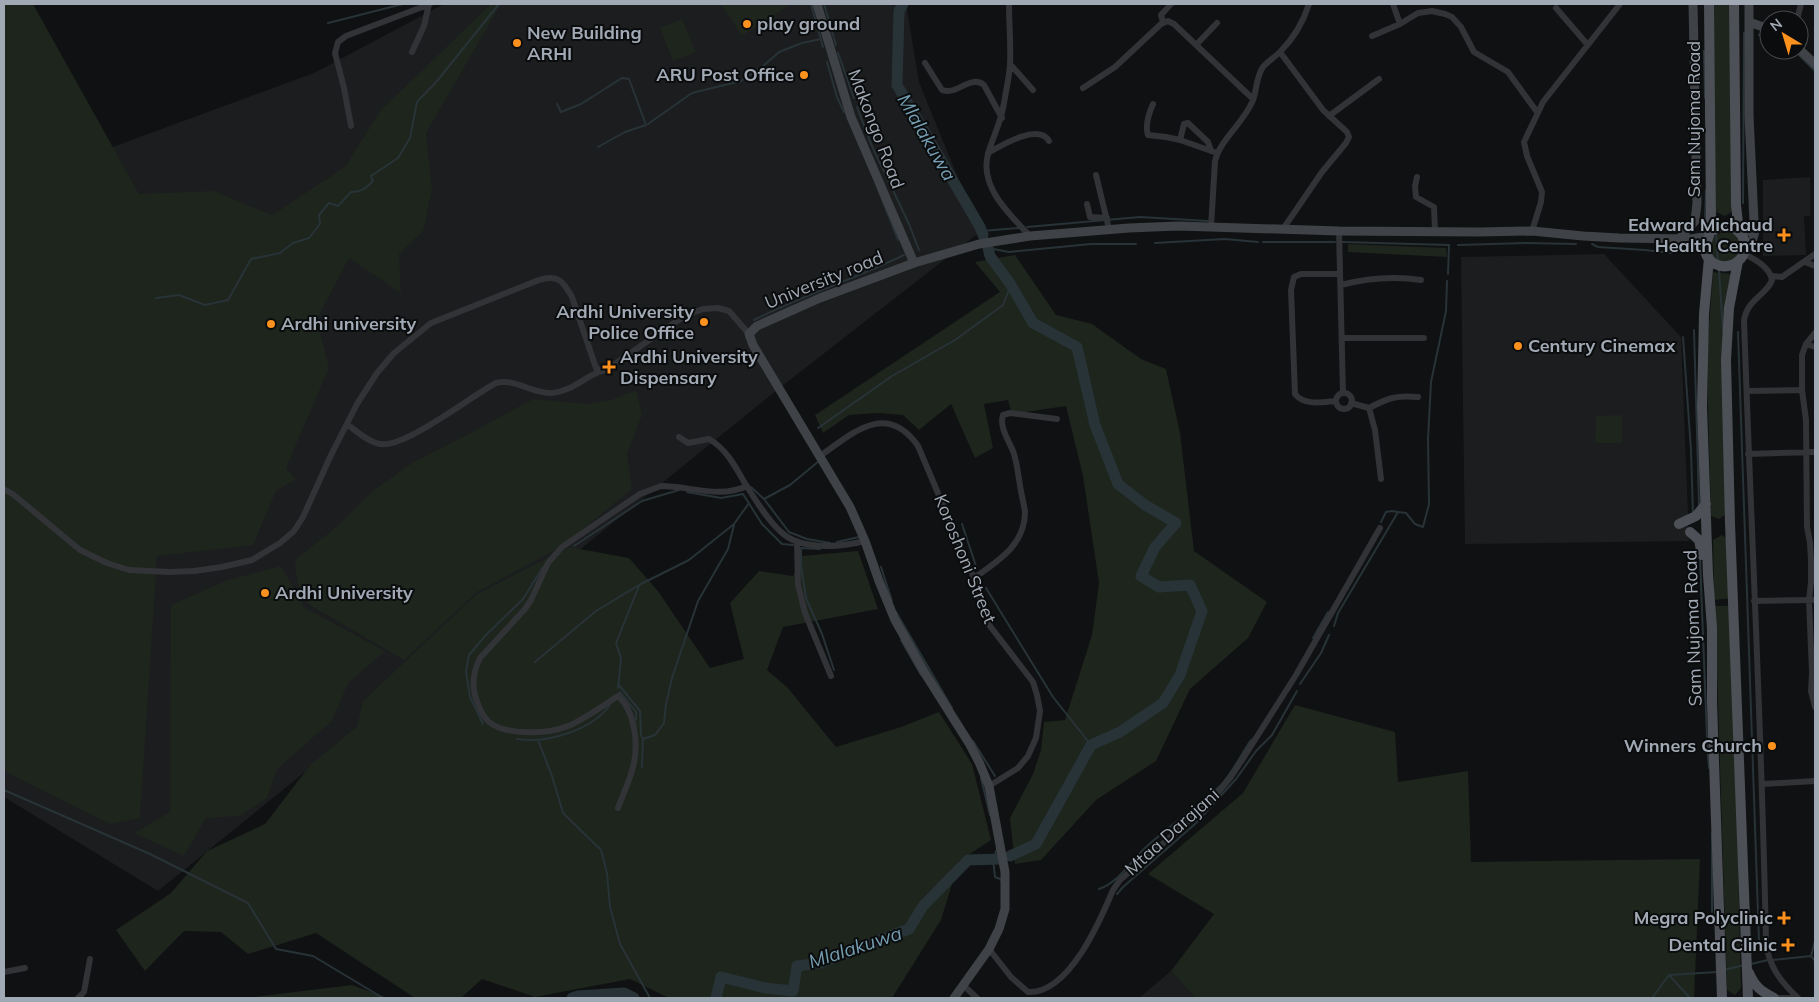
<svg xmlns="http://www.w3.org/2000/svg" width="1819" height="1002" font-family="Mulish,sans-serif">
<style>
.built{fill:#1c1d1f}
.green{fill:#1d251d}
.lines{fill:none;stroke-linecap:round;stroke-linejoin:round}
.stream{stroke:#283338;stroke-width:2}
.river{stroke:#283338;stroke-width:11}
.street{stroke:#313337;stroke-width:6}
.secondary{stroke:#3f4247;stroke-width:9}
.primary{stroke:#4d5056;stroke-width:10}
.poi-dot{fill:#fc911e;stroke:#0b0c0d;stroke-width:2}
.labels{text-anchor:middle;stroke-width:4;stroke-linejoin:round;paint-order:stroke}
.poi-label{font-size:18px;font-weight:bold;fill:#a1a9b4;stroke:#0b0c0d;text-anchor:start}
.street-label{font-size:18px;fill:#a1a9b4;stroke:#0b0c0d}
.water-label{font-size:19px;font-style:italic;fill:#759eb2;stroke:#0b0c0d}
</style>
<rect width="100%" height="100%" fill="#101112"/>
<path class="built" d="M444 4H906L919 82 980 232 777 390 158 891 4 797V187L314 73Z
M1810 177V216H1804L1806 255 1763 256V180Z
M1604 254 1681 337 1689 541 1465 544 1461 257Z
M1171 971 1197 998H1139Z"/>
<path class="green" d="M4 4H33L139 194 214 191 272 215 345 167 380 111 491 4H501L426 133 432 190 423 231 399 254 401 293 349 258 317 319 329 368 286 468 296 479 276 491 253 545 157 556 140 818 110 824 4 771Z
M721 4H791L742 36Z
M1712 4H1731L1733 211 1725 216 1716 212Z
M682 19 696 52 673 61 660 28Z
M1727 231 1733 233 1740 240V256L1725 263 1714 258 1710 248 1715 235Z
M1348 244 1446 248 1447 257 1348 252Z
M1015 255 1056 315 1092 324 1141 359 1166 369 1180 433 1194 551 1267 602 1248 638 1190 689 1156 761 1096 800 1041 860 1015 864 1010 818 1033 774 1041 750 1044 722 1065 720 1092 635 1099 583 1083 476 1066 406 1012 414 1008 400 984 404 993 448 975 458 951 404 919 430 903 415 878 413 849 415 823 433 815 415 1000 292 975 262Z
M1713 272 1731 274 1726 514 1719 519 1711 516 1708 407V339Z
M636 390 642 415 627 454 632 489 561 547 477 592 404 660 308 604 297 582 295 560 340 524 374 490 412 463 463 437 533 399 588 404 611 400Z
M1622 415V443H1595L1596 416Z
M1722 535 1729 540 1732 598 1714 600 1713 540Z
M569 547 629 558 658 591 710 668 744 659 730 603 759 571 793 576 801 556 858 551 878 609 783 627 767 670 788 688 836 747 901 727 939 712 972 764 991 840 959 861 941 920 892 998H669L630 979 535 997 482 979 461 998H415L316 933 248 954 221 932 184 931 145 971 116 930 171 893 207 851 265 824 311 764 357 727 363 701 477 594Z
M281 566 305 608 385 651 348 683 332 721 277 769 267 798 240 816 206 818 184 856 134 833 170 812 171 605 228 580Z
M1715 606H1732L1741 988 1735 995 1727 990Z
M1295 705 1395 732 1398 782 1468 771 1471 862 1700 859 1694 998H1196L1171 971 1214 914 1148 874 1243 793Z
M352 985 388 998H245Z"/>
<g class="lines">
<path class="stream" d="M811 4 823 47
M824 4 836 45
M328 23 403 4
M1759 35 1762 33 1769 35
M1794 50 1815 71
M838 53 854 98
M1705 58 1704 51 1705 98
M827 62 837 97 844 112
M557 104 561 112 581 104 622 78 629 79 646 125 625 132 598 147
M857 107 871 144 909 224 919 250
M648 124 692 93 741 81 762 67 779 52 802 43 821 39
M877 187 898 240
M1743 203 1744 33
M1705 220 1706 190
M1027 227 1140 217 1208 221
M982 231 1019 228
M1716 232 1718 262
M1263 242H1335
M1342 242 1449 245 1448 274
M1155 243 1225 239 1258 242
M1592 244 1598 247 1645 250 1672 253
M1458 245 1527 243 1576 244
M988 248 1009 252 1091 244H1136
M1719 270 1723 330
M156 298 179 295 205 305 228 300 251 259 280 253 293 243 309 238 320 224 319 215 329 203 338 206 351 192C362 192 366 188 373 181L371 176 398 158 410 138 417 102 437 81 499 4
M754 320C803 295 855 279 904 255
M1694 330 1699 504
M1738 332 1759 943
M1683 337 1691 450 1693 514
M818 428 892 376 955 340 1003 305 1011 285
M751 487 764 499 789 532 807 539 830 543
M687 492 721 498 743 494 762 524 782 544 793 545
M764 499 790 485 819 461
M1381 522 1386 512 1392 511 1398 512
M962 524 977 569
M837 542 859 537
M574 546 642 501 679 490
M820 549 801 548V565L806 598 822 634 834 670
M1700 559 1707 737
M881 567 892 601
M986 588 1053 697 1091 745
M896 612 952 708
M1334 626 1338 613 1398 512 1406 513 1415 524 1423 527 1429 504 1428 439 1431 382 1446 311 1447 281
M1313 638 1328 612
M901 640 921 675
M535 662 596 611 639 585 689 560 734 524 749 503
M1300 684 1321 653 1329 635
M619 685 640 711 641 735 643 739 642 767
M618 688 621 658 616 643 639 586
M619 693 620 692 636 712V720
M483 724 470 697 466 672 469 655 485 636 523 599 543 567
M517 739C547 744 592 730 610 705
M643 739 655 735 664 723 666 704 672 678 698 601 728 549 734 525
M538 740 552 776 563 813 601 850 607 873 610 907 620 944 650 998
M973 741 995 776
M1707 745 1709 768
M981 778 990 815
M4 790 150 854 248 903 276 949 313 956 383 998
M1712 833V912
M997 849 993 859 995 877 1000 879 1002 881
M1099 889C1119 882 1129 863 1144 849 1168 826 1197 809 1221 785 1233 772 1241 754 1251 740
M1117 894 1123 887 1195 824 1236 779 1256 751 1272 735 1297 691
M1811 956 1815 961
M1773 960 1811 956 1815 941
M1751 964 1768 960
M1724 970 1744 965
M1669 975 1690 998
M1652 998 1669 975 1717 972"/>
<path class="river" d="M903 4 899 11 897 85 980 227 983 235
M988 248 990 256 1011 285 1033 323 1077 347 1095 425 1118 484 1145 505 1176 523 1155 547 1141 576 1159 587 1190 585 1202 611 1180 675 1163 703 1120 732 1091 745 1036 844 1010 856
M572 998 578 996 624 993 634 998
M716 998 721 977 765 988 793 991 797 966 820 963 909 929 923 906 968 860 1000 859"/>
<path class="street" d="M1009 4C1009 24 1011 45 1010 65 1009 78 1006 91 1004 103 1001 123 993 136 988 154 979 187 1010 215 1030 236
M1393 4 1400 24
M1556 8 1587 44
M1797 20 1801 4
M1163 22 1161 15 1171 4
M1372 36 1400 24 1418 13 1432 11 1445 14 1452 17 1461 27 1474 52 1508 72 1537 112
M1196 45 1217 23
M412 52 424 26 429 4
M1280 52 1323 110 1347 132 1349 137 1346 143 1322 172 1283 229
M925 63 942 90C957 96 970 74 984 85L1002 118
M1010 64 1033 90
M1083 88 1115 67 1161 24 1168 21 1174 24 1253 99
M1153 104C1149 113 1145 126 1148 135L1166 137 1180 140 1217 153
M1329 116 1379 79
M351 126 344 88 335 53 338 42 346 36 430 4
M1180 140 1184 124 1188 123 1208 142 1211 151
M988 153C1002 145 1038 123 1049 141
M1096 175 1109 229
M1417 177 1415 186 1416 197 1434 207 1435 231
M1087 204 1090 217 1107 218
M1211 227 1215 161C1221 138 1244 123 1253 100 1257 89 1256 77 1263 67 1267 62 1275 57 1280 52 1295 37 1303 23 1309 4
M1339 231 1343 393
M1532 231 1541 202 1542 192 1527 156 1524 142 1543 102 1620 4
M1744 254C1755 259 1770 267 1772 280 1767 295 1748 298 1744 320 1751 527 1762 735 1766 943 1769 967 1781 982 1798 998
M1805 262 1815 266
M1772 276 1782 277 1815 254
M1341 285C1368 278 1393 276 1421 280
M1815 333 1806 344 1802 355V390L1806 420 1807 527 1810 543 1811 561V582L1809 600 1812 673 1811 691 1815 707
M1343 338H1424
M1806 344 1815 347
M1747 391 1802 390
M1336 401a8 8 0 1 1 16 0a8 8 0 1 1-16 0Z
M1336 401C1323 402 1304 406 1295 394L1291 290 1294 277 1301 274H1340
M1351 403 1369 408C1388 398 1396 395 1418 397
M1369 408 1375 430 1381 479
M347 424C356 431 368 442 380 444 404 449 471 396 496 383 516 378 532 394 552 393 575 391 589 372 606 370L674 323 687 315 703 309 718 308 729 311 749 334
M679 437 688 443 709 439C725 448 734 464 743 480 753 496 767 520 781 532 801 551 841 547 865 541
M1748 454 1815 452
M820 456C853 433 886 401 918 446L974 578 982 607 990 626 1033 682 1037 695 1040 711 1036 738 1028 756 1018 768 989 786
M4 489 14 495 80 550 107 563 129 570 170 572 194 571 222 567 252 560 280 543 294 531 303 517 331 455 357 404 377 373 394 353 431 323 539 280C558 274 563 281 572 297L596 368 600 370
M797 542 798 585 805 613 831 676
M974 578C998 561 1025 545 1025 512 1024 503 1021 494 1020 485 1018 474 1017 462 1013 451 1009 441 999 427 1003 415L1010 413 1057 419
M1754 601 1815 600
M1763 784 1815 781
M618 808C623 794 630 780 633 767 639 745 635 711 618 696 604 705 583 720 568 726 549 734 506 736 489 722 485 718 481 712 479 706 471 690 472 674 480 658L525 609 531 600 548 563 562 547 640 494 661 486C689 486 720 499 747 486
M989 949 1011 977 1028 992C1069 994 1100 921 1113 890L1120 880 1181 828 1215 796 1230 778 1244 757 1296 675 1380 528
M4 972 25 968
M963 985 977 998
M78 998 84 992 90 959
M1771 998H1798"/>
<path class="secondary" d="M817 4 851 117 914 263
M1749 22 1769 29
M1799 49 1815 64
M1742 235 1751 229 1754 221 1749 116V4
M1680 238 1695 221 1697 203 1693 4
M1691 239 1706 253
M1745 250C1753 243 1756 233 1755 222
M954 998 989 949 999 929 1005 909V872L989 786 979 762 969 743 926 675 895 620 879 581 865 541 850 507 753 345 749 334 757 326 820 298 914 263 979 244 1030 236 1129 228 1178 226 1339 231 1479 232 1532 231 1583 236 1619 238 1691 239 1708 236"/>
<path class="primary" d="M1709 4 1711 217C1710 222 1711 228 1710 233 1706 245 1700 255 1715 264 1721 267 1728 267 1734 264 1760 250 1736 211 1709 233
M1734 4 1736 205 1739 232
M1709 258 1704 314 1702 408 1708 575 1712 628V702L1722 998
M1738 261 1729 308 1726 360 1730 523 1748 998
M1679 524 1696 516 1706 504
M1690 532 1699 540 1702 555
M1749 973C1755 987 1761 991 1774 998"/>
</g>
<g class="poi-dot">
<circle cx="747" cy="24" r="5"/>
<circle cx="517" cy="43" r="5"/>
<circle cx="804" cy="75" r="5"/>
<path d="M1781.5 227.5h5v5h5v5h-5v5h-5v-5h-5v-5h5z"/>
<circle cx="704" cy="322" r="5"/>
<circle cx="271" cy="324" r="5"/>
<circle cx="1518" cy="346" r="5"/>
<path d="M606.5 359.5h5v5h5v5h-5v5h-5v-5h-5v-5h5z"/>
<circle cx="265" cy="593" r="5"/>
<circle cx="1772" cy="746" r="5"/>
<path d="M1781.5 910.5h5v5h5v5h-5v5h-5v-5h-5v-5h5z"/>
<path d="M1785.5 937.5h5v5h5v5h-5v5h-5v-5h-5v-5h5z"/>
</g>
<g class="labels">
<g class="poi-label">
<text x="757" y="30">play ground</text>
<text x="527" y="39">New Building<tspan x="527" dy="21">ARHI</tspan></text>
<text x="794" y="81" text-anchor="end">ARU Post Office</text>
<text x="1773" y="231" text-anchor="end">Edward Michaud<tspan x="1773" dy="21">Health Centre</tspan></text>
<text x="694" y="318" text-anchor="end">Ardhi University<tspan x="694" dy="21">Police Office</tspan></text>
<text x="281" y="330">Ardhi university</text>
<text x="1528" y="352">Century Cinemax</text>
<text x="620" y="363">Ardhi University<tspan x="620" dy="21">Dispensary</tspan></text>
<text x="275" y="599">Ardhi University</text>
<text x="1762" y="752" text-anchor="end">Winners Church</text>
<text x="1773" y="924" text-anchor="end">Megra Polyclinic</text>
<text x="1777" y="951" text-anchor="end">Dental Clinic</text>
</g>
<g class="street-label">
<text transform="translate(1694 119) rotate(-90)" y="6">Sam Nujoma Road</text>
<text transform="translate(876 129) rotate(69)" y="6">Makongo Road</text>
<text transform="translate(824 280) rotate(-22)" y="6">University road</text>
<text transform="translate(965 559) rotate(68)" y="6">Koroshoni Street</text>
<text transform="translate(1693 628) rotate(-92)" y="6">Sam Nujoma Road</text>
<text transform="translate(1172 832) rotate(-42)" y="6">Mtaa Darajani</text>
</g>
<g class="water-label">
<text transform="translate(927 137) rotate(60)" y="7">Mlalakuwa</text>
<text transform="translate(855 947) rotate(-18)" y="7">Mlalakuwa</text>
</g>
</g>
<rect width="1819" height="1002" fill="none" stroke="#a1a9b4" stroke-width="10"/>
<g transform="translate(1784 35) rotate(322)"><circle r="24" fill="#0b0c0d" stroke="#474b50"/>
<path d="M0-4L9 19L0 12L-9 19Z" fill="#fc911e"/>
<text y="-8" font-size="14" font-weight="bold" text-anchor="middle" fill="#a1a9b4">N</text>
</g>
</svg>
